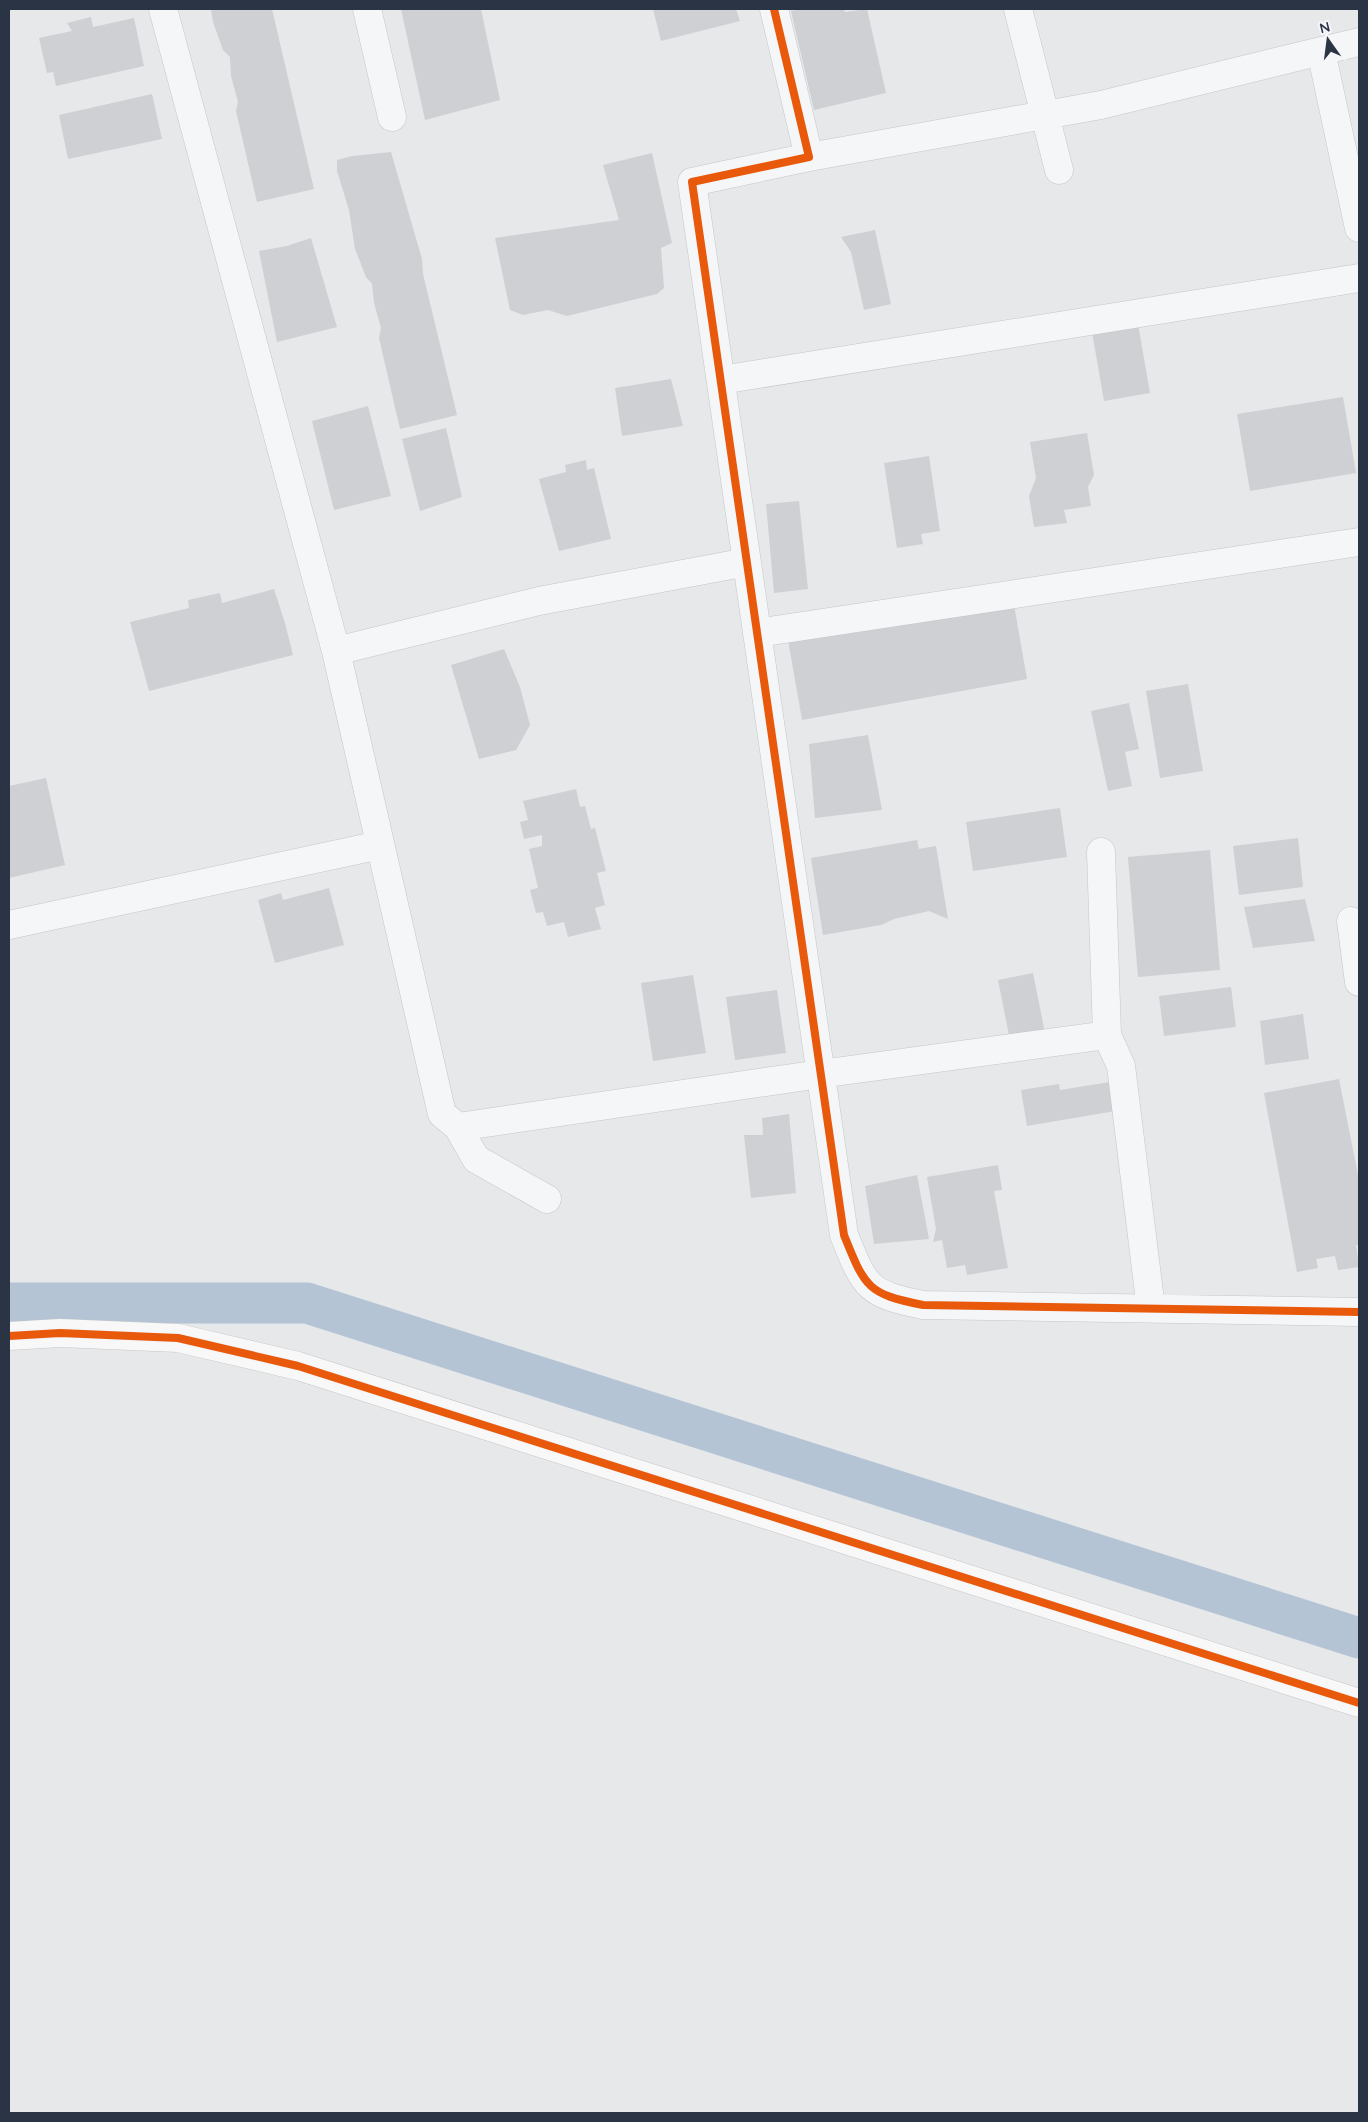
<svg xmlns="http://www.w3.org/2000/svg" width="1368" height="2122" font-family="Quicksand,sans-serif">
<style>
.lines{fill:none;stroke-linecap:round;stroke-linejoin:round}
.canal{stroke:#b4c4d5;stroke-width:41}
.building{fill:#ced0d3}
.street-casing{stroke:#c4c6c8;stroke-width:29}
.secondary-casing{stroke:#c4c6c8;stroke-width:29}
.street{stroke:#f5f6f7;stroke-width:28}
.secondary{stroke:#f8f8f8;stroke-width:28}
.cycleway-casing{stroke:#f4f6f9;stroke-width:11}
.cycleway{stroke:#e8590c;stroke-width:8}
</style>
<rect width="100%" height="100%" fill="#e6e8ea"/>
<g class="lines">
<path class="canal" d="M9 1303H307L1359 1638"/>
</g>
<path class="building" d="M211 9H272L314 189 257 202 236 111 238 102 231 76 230 57 223 50 213 22Z
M401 9H481L500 100 425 120Z
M653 9H736L740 21 661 41Z
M801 9H844L845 12 867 9 886 93 814 110 791 11Z
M91 17 93 27 134 18 144 66 56 86 53 72 47 73 39 38 72 31 67 23Z
M152 94 162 139 68 159 59 115Z
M391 152 422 259 423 274 457 415 400 429 379 338 381 328 374 303 372 284 366 277 355 249 349 210 337 171V160L352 156Z
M652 153 672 243 661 248 664 288 657 294 567 316 548 310 523 315 510 310 495 238 619 220 603 165Z
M875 230 891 304 864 310 851 252 841 237Z
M311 238 337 327 277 342 259 251 287 246Z
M1138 324 1150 393 1104 401 1092 332Z
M671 379 683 426 622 436 615 388Z
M1343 397 1356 473 1250 491 1237 414Z
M368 406 391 496 334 510 312 421Z
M446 428 462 497 420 511 402 439Z
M1087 433 1094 475 1088 487 1091 506 1064 510 1067 523 1034 527 1029 496 1036 478 1030 442Z
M929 456 940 531 921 534 923 544 897 548 884 463Z
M586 460 587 470 594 468 611 539 559 551 539 479 566 472 565 465Z
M799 501 808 589 774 593 766 504Z
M274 589 285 623 293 655 149 691 130 622 189 608 188 600 220 593 222 603Z
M1013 599 1027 679 802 720 788 640Z
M504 649 520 687 530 725 516 750 479 759 451 665Z
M1188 684 1203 771 1160 778 1146 691Z
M1129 703 1139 749 1125 752 1132 786 1108 791 1091 711Z
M868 735 882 810 815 818 809 744Z
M46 778 65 865 9 878V786Z
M576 789 580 807 585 806 591 829 595 828 606 871 597 873 605 905 595 908 601 929 568 937 564 922 547 926 543 912 536 913 530 890 538 888 529 849 542 846V835L524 839 520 822 528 820 523 801Z
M1060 808 1067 857 973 871 966 822Z
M1298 838 1303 887 1239 895 1233 846Z
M917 840 919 849 936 846 948 919 929 911 894 919 881 925 823 935 811 858Z
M1210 850 1220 970 1138 977 1128 857Z
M329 888 344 945 275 963 258 900 281 893 283 900Z
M1305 899 1315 941 1253 948 1244 907Z
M1033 973 1045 1033 1010 1040 998 980Z
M693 975 706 1053 653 1061 641 983Z
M1231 987 1236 1027 1164 1036 1159 996Z
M777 990 786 1053 735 1060 726 997Z
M1303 1014 1309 1059 1265 1065 1260 1021Z
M1339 1079 1359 1180V1245H1356L1359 1267 1338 1270 1335 1256 1316 1259 1318 1268 1297 1272 1264 1093Z
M1116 1081 1121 1110 1027 1126 1021 1090 1059 1084 1060 1090Z
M789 1114 796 1193 751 1198 744 1135H763L762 1118Z
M998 1165 1002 1190 994 1191 1008 1268 967 1275 965 1265 947 1268 942 1240 933 1242 936 1229 927 1177Z
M917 1175 929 1239 874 1244 865 1186Z"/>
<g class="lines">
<g class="street-casing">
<path id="street" d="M163 9 336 651 442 1114 458 1127 476 1159 547 1199
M367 9 392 117
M774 9 809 157 692 182 844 1235C865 1287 867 1294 923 1305L1359 1312
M1018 9 1059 170
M1359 42 1321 51 1359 228
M809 157 1101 105 1321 51
M721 380 1359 278
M757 633 1359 542
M336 651 539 601 747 562
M1101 852 1107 1035 1121 1066 1151 1309
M1351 921 1359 982
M9 925 380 845
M458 1127 820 1074 1107 1035"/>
</g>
<g class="secondary-casing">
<path id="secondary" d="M9 1336 60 1333 178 1338 298 1366 1359 1703"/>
</g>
<use href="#street" class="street"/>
<use href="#secondary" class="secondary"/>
<g class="cycleway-casing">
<path id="cycleway" d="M774 9 809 157 692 182 844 1235C865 1287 867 1294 923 1305L1359 1312
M9 1336 60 1333 178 1338 298 1366 1359 1703"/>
</g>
<use href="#cycleway" class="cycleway"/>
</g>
<rect width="1368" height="2122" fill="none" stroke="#2b3445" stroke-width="20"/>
<g transform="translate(1328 40) rotate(346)" stroke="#f4f6f9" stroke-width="4" paint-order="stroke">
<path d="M0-4L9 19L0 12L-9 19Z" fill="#2b3445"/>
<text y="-8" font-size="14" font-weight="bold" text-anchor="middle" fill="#2b3445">N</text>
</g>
</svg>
